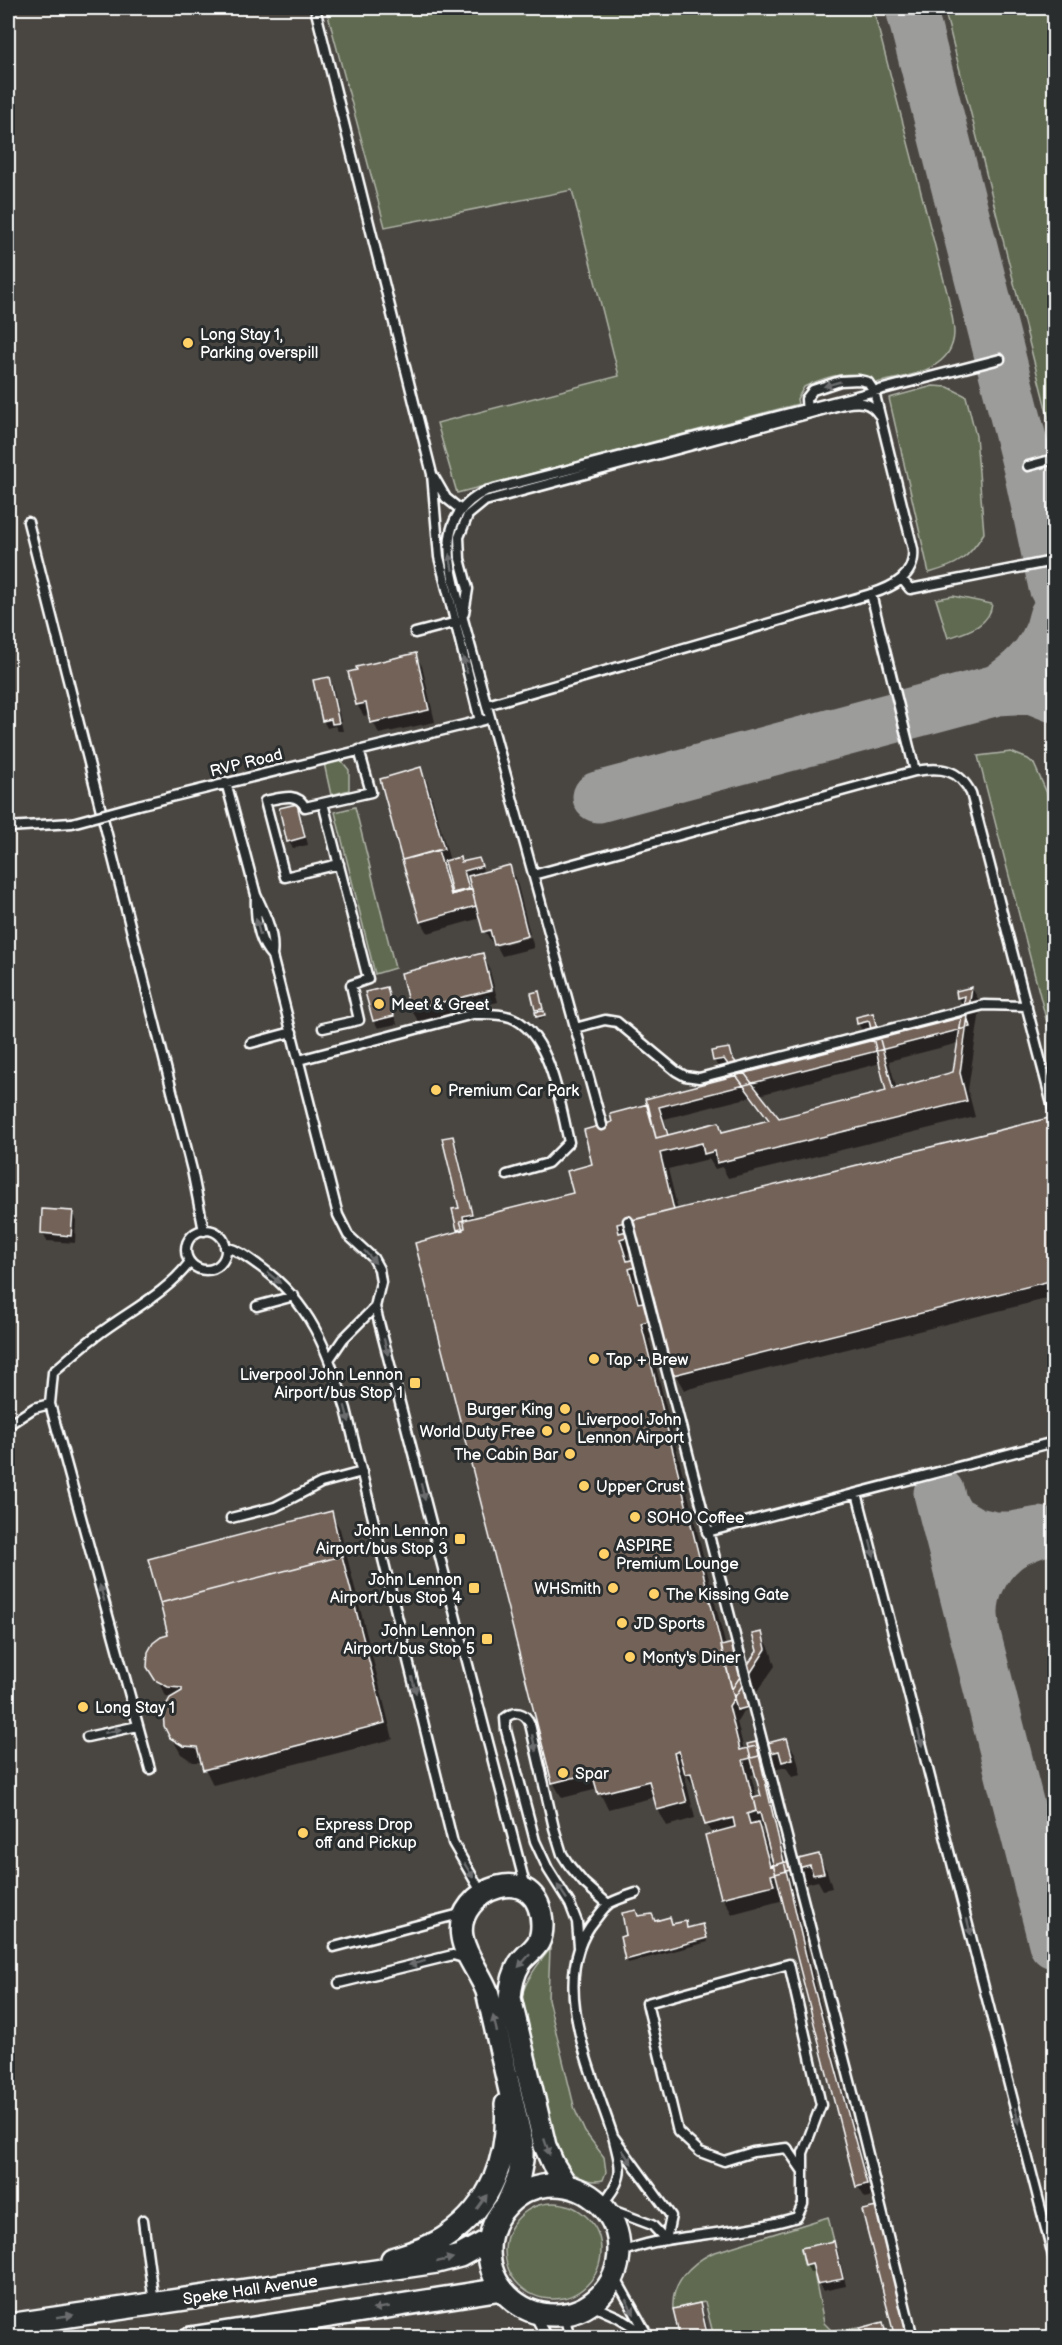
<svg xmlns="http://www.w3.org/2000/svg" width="1062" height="2345" font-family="'Balsamiq Sans',sans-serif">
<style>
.built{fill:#494541}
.green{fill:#606a51;stroke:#b0b4a8;stroke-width:1.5}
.shadow{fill:#0007;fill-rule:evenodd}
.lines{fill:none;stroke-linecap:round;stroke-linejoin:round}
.taxiway{stroke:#9c9c9b;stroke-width:51}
.building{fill:#726259;stroke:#fff;stroke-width:1.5}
.service-casing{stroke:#fff;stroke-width:13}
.tertiary-casing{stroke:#fff;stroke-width:26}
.service{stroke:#2a2d2e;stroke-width:8}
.tertiary{stroke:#2a2d2e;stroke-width:21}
.service-bridge-casing{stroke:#fff;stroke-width:13;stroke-linecap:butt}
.service-bridge{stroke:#2a2d2e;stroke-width:8}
.oneway{fill:#6a6c6d}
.poi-dot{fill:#ffd166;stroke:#2a2d2e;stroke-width:2}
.labels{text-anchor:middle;stroke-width:6;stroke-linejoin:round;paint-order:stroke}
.poi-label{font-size:16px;fill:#fff;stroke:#2a2d2e;text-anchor:start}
.street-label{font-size:16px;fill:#fff;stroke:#2a2d2e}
</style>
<rect width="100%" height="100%" fill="#383837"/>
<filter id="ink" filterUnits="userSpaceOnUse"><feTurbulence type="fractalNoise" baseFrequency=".0167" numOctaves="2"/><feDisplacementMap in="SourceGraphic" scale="12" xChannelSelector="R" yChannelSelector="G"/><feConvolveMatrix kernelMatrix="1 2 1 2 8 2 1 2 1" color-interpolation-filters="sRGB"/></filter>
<g filter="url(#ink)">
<path class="built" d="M8 8H1054V2337L8 2338Z"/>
<path class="green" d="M326 8H873L948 296C950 308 954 321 954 333 953 372 905 376 876 383 857 367 825 376 804 387L797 399 798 404 457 493 437 423 619 376 572 190 385 227Z
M944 8H1054V440Z
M933 386 948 387 966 396 976 436 984 533C968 559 958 565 929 573L889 398Z
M953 596 992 604C990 626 966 632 948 638L936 599Z
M1011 752 1028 759 1034 764 1054 809V1050L978 756Z
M341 760 349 770V790L331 795 324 763Z
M355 807 395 968 375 974 335 812Z
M550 1949 548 1999 575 2110 585 2132 604 2157 606 2172 603 2180C585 2185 566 2171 559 2155 553 2141 551 2124 547 2110 539 2081 517 2020 523 1992 528 1976 540 1962 550 1949Z
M505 2251a48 48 0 1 1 96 0a48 48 0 1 1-96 0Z
M828 2217 834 2241 801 2248 804 2264 812 2263 824 2323 831 2330 860 2328 862 2337H714L705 2302 673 2309C671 2283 690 2264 712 2253Z"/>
<path class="shadow" d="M415 655 422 666 435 722 379 734 370 715 364 716 357 705Z
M329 679 333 686 343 731H338L335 726 327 728 323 720Z
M420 769 427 781 450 861 459 858 462 864 479 860 484 873 509 866 516 878 530 934 497 943V946L531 937 534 948 502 956 496 945 495 942 492 943 485 931 481 918 428 933 421 921ZM467 878H471L474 890 471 891Z
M296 806 300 813 308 845 293 848 288 841Z
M482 955 489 967 498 1002 418 1021 411 1009Z
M386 988 390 996 397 1024 378 1028 374 1021Z
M972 988 981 1004 968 1090 975 1117 728 1178 722 1167 715 1169 709 1159 668 1169 678 1210 1049 1120 1054 1130V1297L684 1390 675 1374 664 1335 649 1339 726 1647 741 1678 759 1652 761 1633 770 1649 775 1666 748 1705 749 1710 744 1711 737 1722 744 1750 787 1740 796 1755 801 1775 792 1777 786 1767 766 1772 787 1864 818 1856 827 1871 832 1888 823 1890 818 1881 793 1887 817 1990 872 2196 865 2198 858 2186 784 1900 732 1914 723 1898 707 1836 712 1834 707 1824 695 1789 683 1768 695 1818 667 1826 658 1810 655 1797 608 1809 598 1789 562 1798 553 1782 459 1229 460 1209 453 1138 457 1145 474 1219 574 1194 594 1165 614 1123 649 1106 736 1077 734 1074 723 1076 714 1060 729 1050 748 1080 875 1041 874 1037 867 1039 858 1023 873 1015 884 1039 963 1018 965 1009 958 997ZM959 1043 954 1073 897 1090 889 1061ZM881 1063 888 1092 778 1119 759 1095ZM751 1097 770 1121 724 1133 719 1124 670 1136 664 1119ZM642 1251 644 1258 630 1262 628 1254ZM650 1281 656 1301 642 1304 637 1284ZM757 1774 763 1797 757 1799 751 1775ZM765 1827 768 1842 760 1828Z
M540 996 545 1018 539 1019 536 1010Z
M72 1213 76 1220 75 1243 47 1241 43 1233Z
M331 1513 340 1529 393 1739 213 1785 202 1762H193L181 1754 165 1726 171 1699 166 1696 149 1667 170 1636Z
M638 1918 672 1926 685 1923 688 1929H704L708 1942 628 1963 621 1938 628 1936Z
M876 2208 908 2333 903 2335V2338H896Z
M834 2243 838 2250 846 2286 823 2291 815 2271 810 2272 806 2264Z
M700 2305 704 2313 710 2338H681Z"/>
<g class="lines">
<path class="taxiway" d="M911 8 1028 466 1054 587
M997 690C1025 673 1048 649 1054 617
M598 797 997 690 1031 688 1054 697
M939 1493 1054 1943
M942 1504 949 1518 973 1532 995 1537H1012L1039 1532C1028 1536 1015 1540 1005 1548 983 1566 969 1596 974 1624"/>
</g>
<path class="building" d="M416 653 429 710 370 723 366 703 356 705 348 672 357 670 356 667Z
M329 677 339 723 332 724 331 719 322 721 313 680Z
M421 767 444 849 402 860 380 779Z
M297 804 305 837 287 842 279 808Z
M438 850 451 895 472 889 476 906 420 922 402 860Z
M460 857 461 862 479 858 482 866 464 871 469 889 452 893 444 861Z
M510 865 528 936 494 945 490 930 483 932 468 876Z
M483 953 492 990 410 1010 401 973Z
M387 987 394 1016 373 1021 365 992Z
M972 987 960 1073 967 1101 717 1163 715 1151 704 1154 702 1143 660 1153 674 1210 617 1224 619 1233 635 1229 636 1234 620 1239 627 1261 642 1257 644 1264 629 1269 638 1303 654 1300 658 1318 641 1323 732 1689 757 1651 752 1634 762 1632 766 1649 729 1706 740 1750 787 1738 793 1759 782 1762 779 1751 743 1760 756 1811 747 1814 750 1824 758 1822 770 1866 819 1854 824 1873 813 1875 810 1865 771 1875 774 1885 721 1898 705 1835 735 1827 733 1818 705 1825 691 1773 685 1774 679 1751 674 1753 687 1802 657 1810 649 1781 598 1794 592 1773 552 1783 415 1243 463 1230 460 1221 573 1193 567 1171 592 1164 584 1130 612 1122 610 1114 648 1104 656 1138 719 1122 722 1132 769 1120 724 1059 713 1061 711 1051 729 1048 731 1056 779 1118 886 1091 869 1021 857 1024 856 1017 873 1013 893 1089 953 1072 965 996 957 998 956 991Z
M539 991 543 1009 535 1010 531 993Z
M544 1011 545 1015 536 1017 535 1012Z
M967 1016 970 1027 659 1107 668 1135 656 1138 645 1099Z
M1049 1118 1054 1139V1280L673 1375 632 1220Z
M453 1136 472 1214 463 1216 465 1228 457 1230 452 1209 459 1208 442 1138Z
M42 1209 73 1211 71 1236 41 1233Z
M332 1511 342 1556 160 1603 148 1559Z
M342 1556 385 1723 203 1770 197 1747 183 1746 170 1738 164 1726 163 1711 170 1698 182 1691V1688L168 1687 155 1680 147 1667 148 1652 153 1643 161 1637 168 1635 160 1603Z
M733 1643 749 1707 737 1710 721 1646Z
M756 1742 811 1977 867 2184 856 2187 760 1813 757 1814 756 1811 753 1798 761 1796 747 1744Z
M636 1910 638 1916 652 1914 655 1921 670 1917 672 1924 686 1921 687 1928 703 1924 707 1938 625 1960 620 1937 626 1935 622 1913Z
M877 2207 907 2330 902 2331 903 2338H895L862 2210Z
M834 2241 843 2279 817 2284 812 2263 805 2265 801 2248Z
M700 2303 708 2338H680L673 2309Z
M883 2322 887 2338H862L860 2328Z"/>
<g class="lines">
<g class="service-casing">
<path id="service" d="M315 8 432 474 439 557 480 721
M1028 466 1054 459
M434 477 446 498 461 510
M28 522 192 1170 204 1231
M902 579 910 589 1048 562
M871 594 915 771
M464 613 468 589 460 559 459 537 468 515 485 501 844 404C859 401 870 401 879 415
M415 633 457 622
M487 705 871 594C893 587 916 576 913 549L874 391 868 382 859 380 840 381 813 390 806 399 807 414
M226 782 256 895C265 914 275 934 272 956L338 1215 348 1235 373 1258 379 1269 381 1282 375 1307 343 1339 330 1358
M138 805 484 720
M8 827 72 823
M339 864 285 877 265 801C280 798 297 791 305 807L371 792 359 750
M533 875 915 771C941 767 958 768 971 793L1054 1112
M256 895C255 916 257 940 272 956
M323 1028 359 1020 351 985 368 979 323 803
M575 1028 605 1020 617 1022 676 1071 685 1076 699 1078 984 1005 1027 1006
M251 1043 292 1032
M299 1060 473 1014C485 1014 498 1013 510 1017 551 1032 560 1105 569 1142L548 1163 507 1175
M602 1125 463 619C452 571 430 518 486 491L1000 359
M628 1221 852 2089 913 2338
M186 1250a20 20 0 1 1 40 0a20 20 0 1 1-40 0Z
M225 1247C238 1250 247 1257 258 1265 310 1301 328 1351 346 1409L453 1843 483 1895
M257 1306 294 1296
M375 1307 526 1888
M8 1425 34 1408 50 1404
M857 1493 1054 2260
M231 1518 275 1507 321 1483 362 1472
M707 1532 1054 1442
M87 1737 138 1726
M150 1769 50 1404 53 1372C67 1360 81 1347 96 1336 127 1312 166 1294 190 1262
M334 1947 456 1915 463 1911
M579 1947 577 1922 570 1904 548 1869 535 1841 506 1730 505 1718C515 1710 525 1712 530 1724L554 1828 562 1854 569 1865 584 1883 608 1904
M339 1983 453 1955 467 1959
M613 2136C593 2074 546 1978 595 1920 599 1915 604 1907 610 1903 618 1899 627 1896 636 1893
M602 2204C626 2177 621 2169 613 2136L671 2216 666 2240
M604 2207 652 2225 666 2240
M143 2220 154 2303
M620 2252C633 2248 647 2243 660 2241 706 2233 752 2231 797 2217L803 2204V2153L821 2105 789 1964 647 2003 678 2132 700 2152 724 2161 753 2152 787 2148 802 2170
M615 2277 649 2338
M591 2305 618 2317 645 2334
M533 2312 547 2338
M564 2315 570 2338"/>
</g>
<g class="tertiary-casing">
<path id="tertiary" d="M489 2250a65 65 0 1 1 130 0a65 65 0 1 1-130 0Z
M508 2202 519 2176 522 2160V2143L487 1991C480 1973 465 1956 462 1937 453 1889 540 1856 542 1925 542 1948 530 1949 520 1963 513 1974 511 1985 510 1998L545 2146 553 2164 566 2185
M392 2259C410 2253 432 2247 447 2236 491 2206 510 2156 506 2104
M8 2325 437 2262 460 2256 489 2240
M190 2338 502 2289"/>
</g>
<use href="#service" class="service"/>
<use href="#tertiary" class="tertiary"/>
<g class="service-bridge-casing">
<path id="service-bridge" d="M72 823 138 805"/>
</g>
<use href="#service-bridge" class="service-bridge"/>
</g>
<defs><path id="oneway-solid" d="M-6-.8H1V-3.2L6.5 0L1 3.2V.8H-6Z" transform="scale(1.5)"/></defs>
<g class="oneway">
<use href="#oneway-solid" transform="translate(832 384) rotate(164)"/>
<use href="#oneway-solid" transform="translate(451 562) rotate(-101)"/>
<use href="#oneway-solid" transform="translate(465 665) rotate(-105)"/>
<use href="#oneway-solid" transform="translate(258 927) rotate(-105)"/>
<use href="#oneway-solid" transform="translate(370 1257) rotate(48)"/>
<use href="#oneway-solid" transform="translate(274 1278) rotate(40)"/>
<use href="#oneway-solid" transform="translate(386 1347) rotate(76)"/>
<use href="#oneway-solid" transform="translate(347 1414) rotate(75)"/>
<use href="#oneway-solid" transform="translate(423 1492) rotate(76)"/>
<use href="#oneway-solid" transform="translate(872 1549) rotate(76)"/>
<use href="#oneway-solid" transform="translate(102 1593) rotate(-106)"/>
<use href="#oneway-solid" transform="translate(414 1685) rotate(76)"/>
<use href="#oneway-solid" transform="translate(113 1731) rotate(-13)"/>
<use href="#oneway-solid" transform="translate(920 1738) rotate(76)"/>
<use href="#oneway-solid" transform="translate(534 1743) rotate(77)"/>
<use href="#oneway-solid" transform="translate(469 1871) rotate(59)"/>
<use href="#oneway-solid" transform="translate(562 1892) rotate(-124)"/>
<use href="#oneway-solid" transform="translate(969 1927) rotate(76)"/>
<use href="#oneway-solid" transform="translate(524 1961) rotate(132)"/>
<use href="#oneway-solid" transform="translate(417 1963) rotate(166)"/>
<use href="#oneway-solid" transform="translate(495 2024) rotate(-104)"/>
<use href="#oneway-solid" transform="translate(1017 2116) rotate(76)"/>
<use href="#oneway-solid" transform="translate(547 2147) rotate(71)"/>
<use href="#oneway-solid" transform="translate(627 2157) rotate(56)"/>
<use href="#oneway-solid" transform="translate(482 2202) rotate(-54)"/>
<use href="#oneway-solid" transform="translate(445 2260) rotate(-13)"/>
<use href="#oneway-solid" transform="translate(630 2307) rotate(60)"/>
<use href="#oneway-solid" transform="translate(381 2308) rotate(171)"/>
<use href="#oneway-solid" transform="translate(65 2316) rotate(-8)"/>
</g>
</g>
<g class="poi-dot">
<circle cx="188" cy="343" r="6"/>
<circle cx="379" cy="1004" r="6"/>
<circle cx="436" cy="1090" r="6"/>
<circle cx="594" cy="1359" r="6"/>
<rect x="409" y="1377" width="12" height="12" rx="3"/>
<circle cx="565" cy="1409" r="6"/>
<circle cx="565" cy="1428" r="6"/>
<circle cx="547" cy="1431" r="6"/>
<circle cx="570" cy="1454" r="6"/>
<circle cx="584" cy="1486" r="6"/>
<circle cx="635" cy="1517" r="6"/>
<rect x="454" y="1533" width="12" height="12" rx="3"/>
<circle cx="604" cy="1554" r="6"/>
<rect x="468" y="1582" width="12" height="12" rx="3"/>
<circle cx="613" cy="1588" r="6"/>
<circle cx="654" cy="1594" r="6"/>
<circle cx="622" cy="1623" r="6"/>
<rect x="481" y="1633" width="12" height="12" rx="3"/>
<circle cx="630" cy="1657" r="6"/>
<circle cx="83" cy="1707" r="6"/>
<circle cx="563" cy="1773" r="6"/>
<circle cx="303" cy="1833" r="6"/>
</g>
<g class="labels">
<g class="poi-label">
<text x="200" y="340">Long Stay 1,<tspan x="200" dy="18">Parking overspill</tspan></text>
<text x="391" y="1010">Meet &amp; Greet</text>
<text x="448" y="1096">Premium Car Park</text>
<text x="606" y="1365">Tap + Brew</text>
<text x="403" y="1380" text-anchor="end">Liverpool John Lennon<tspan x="403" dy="18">Airport/bus Stop 1</tspan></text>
<text x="553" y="1415" text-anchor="end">Burger King</text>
<text x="577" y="1425">Liverpool John<tspan x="577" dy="18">Lennon Airport</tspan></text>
<text x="535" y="1437" text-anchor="end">World Duty Free</text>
<text x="558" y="1460" text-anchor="end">The Cabin Bar</text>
<text x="596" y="1492">Upper Crust</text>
<text x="647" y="1523">SOHO Coffee</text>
<text x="448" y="1536" text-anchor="end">John Lennon<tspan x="448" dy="18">Airport/bus Stop 3</tspan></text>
<text x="616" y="1551">ASPIRE<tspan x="616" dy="18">Premium Lounge</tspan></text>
<text x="462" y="1585" text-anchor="end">John Lennon<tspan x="462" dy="18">Airport/bus Stop 4</tspan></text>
<text x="601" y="1594" text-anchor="end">WHSmith</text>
<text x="666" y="1600">The Kissing Gate</text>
<text x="634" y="1629">JD Sports</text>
<text x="475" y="1636" text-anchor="end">John Lennon<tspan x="475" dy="18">Airport/bus Stop 5</tspan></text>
<text x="642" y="1663">Monty's Diner</text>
<text x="95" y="1713">Long Stay 1</text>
<text x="575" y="1779">Spar</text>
<text x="315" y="1830">Express Drop<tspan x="315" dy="18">off and Pickup</tspan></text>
</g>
<g class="street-label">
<text transform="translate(246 762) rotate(-14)" y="6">RVP Road</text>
<text transform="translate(250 2289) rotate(-8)" y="6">Speke Hall Avenue</text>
</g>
</g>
<rect width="1062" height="2345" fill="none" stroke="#2a2d2e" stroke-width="30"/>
<rect x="15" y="15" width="1032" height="2315" fill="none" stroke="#fff" stroke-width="2" filter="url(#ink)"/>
</svg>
